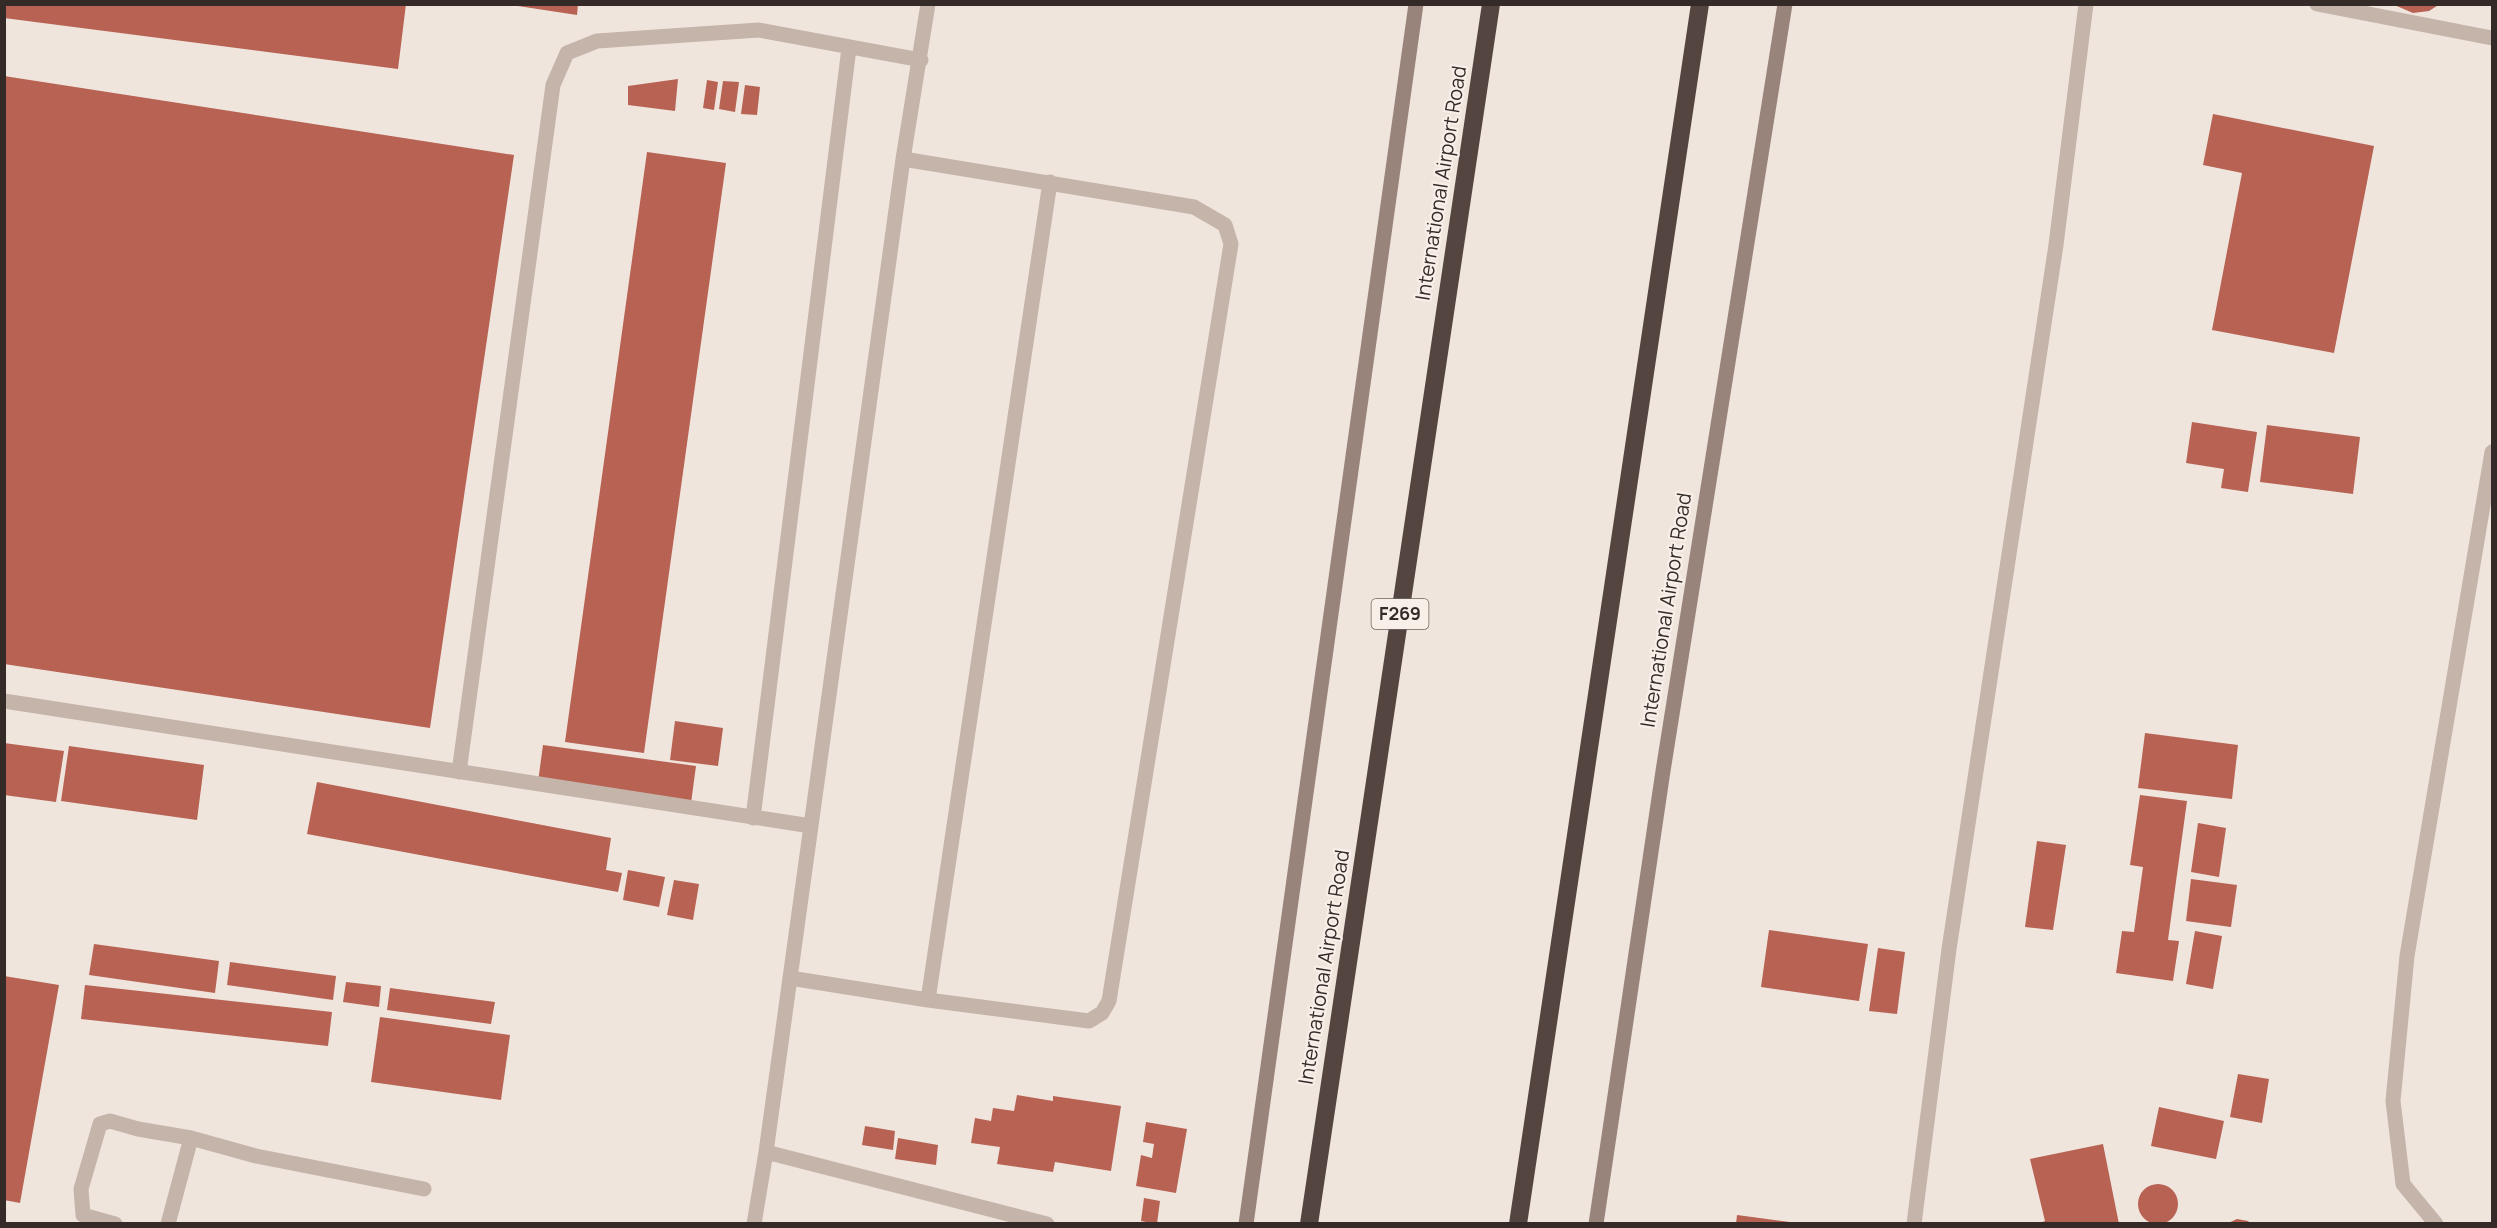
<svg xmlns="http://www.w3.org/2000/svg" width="2497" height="1228" font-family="Manrope,sans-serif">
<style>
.building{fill:#b76253}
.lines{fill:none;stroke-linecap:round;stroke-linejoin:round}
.lane{stroke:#c5b4aa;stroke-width:15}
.secondary{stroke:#99847c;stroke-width:15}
.highway{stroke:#544541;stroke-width:18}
.labels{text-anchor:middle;stroke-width:4.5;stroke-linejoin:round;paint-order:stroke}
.shield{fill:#f7efe8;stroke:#6e6662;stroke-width:1.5}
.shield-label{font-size:18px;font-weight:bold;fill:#342b29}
.street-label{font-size:20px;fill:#342b29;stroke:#f7efe8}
</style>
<rect width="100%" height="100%" fill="#efe5dd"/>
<path class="building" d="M4 4H406L398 69 4 18Z
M504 4H578L577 15Z
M2392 4H2440L2429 11 2413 13Z
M4 76 514 155 430 728 4 664Z
M678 79 675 111 628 105V86Z
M707 80 718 82 714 110 703 108Z
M723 81 739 82 735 112 719 109Z
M745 85 760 87 757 115 741 114Z
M2213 114 2374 146 2334 353 2212 330 2242 173 2203 165Z
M647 152 726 163 644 753 565 742Z
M2192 422 2257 432 2248 492 2221 488 2224 469 2186 463Z
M2267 425 2360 437 2353 494 2260 482Z
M675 721 723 728 718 766 670 760Z
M2145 733 2238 745 2232 799 2138 788Z
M4 743 64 751 56 802 4 795Z
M543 745 696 766 691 803 538 782Z
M69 746 204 765 197 820 61 801Z
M317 782 611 838 606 870 622 873 618 892 307 834Z
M2140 795 2187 801 2168 940 2179 941 2173 981 2116 973 2122 931 2134 932 2143 867 2130 865Z
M2198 823 2226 828 2219 877 2191 872Z
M2037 841 2066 845 2053 930 2025 927Z
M628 870 665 877 659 907 623 900Z
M2191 879 2237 885 2231 927 2186 921Z
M674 880 699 884 693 920 667 915Z
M1769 930 1868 944 1859 1001 1761 987Z
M2195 931 2222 936 2213 989 2186 984Z
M94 944 219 961 215 993 89 975Z
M1878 948 1905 952 1897 1014 1869 1011Z
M230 962 336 976 333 1000 227 985Z
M4 976 59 985 20 1203 4 1200Z
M346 982 381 986 379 1007 343 1002Z
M85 985 332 1012 328 1046 81 1019Z
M390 988 495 1002 491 1024 387 1010Z
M380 1017 510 1035 501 1100 371 1082Z
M2238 1074 2269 1079 2262 1123 2230 1117Z
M1017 1095 1053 1101V1096L1121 1106 1111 1171 1055 1162 1053 1172 997 1164 1000 1147 971 1143 975 1118 991 1121 993 1108 1014 1111Z
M2159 1107 2224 1121 2216 1159 2151 1146Z
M1146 1122 1187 1129 1176 1193 1136 1186 1141 1155 1152 1158 1154 1144 1143 1142Z
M865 1126 895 1131 893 1150 862 1145Z
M898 1138 938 1145 936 1165 895 1159Z
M2103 1144 2119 1224H2037L2045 1221 2030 1159Z
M2138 1204a20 20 0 1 1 40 0a20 20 0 1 1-40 0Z
M1144 1198 1160 1201 1157 1224 1141 1221Z
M1737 1215 1790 1222 1789 1224H1736Z
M2237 1219 2248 1221 2251 1224H2226Z"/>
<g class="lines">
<path class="lane" d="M2317 4 2492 38
M903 159 1194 207 1225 225 1231 244 1109 1001 1102 1013 1089 1021 928 1000 1050 182
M4 701 811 826
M459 772 553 85 567 53 597 41 759 30 921 60
M753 818 849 48
M790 978 928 1000
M766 1152 1047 1224
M115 1224 83 1215 81 1189 100 1124 110 1121 138 1129 191 1138
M168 1224 191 1138 256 1156 424 1189
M754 1224 766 1152 903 159 928 4
M1914 1224 1949 949 2056 245 2086 4
M2436 1224 2403 1184 2393 1101 2407 956 2492 452"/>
<path class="secondary" d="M1246 1224 1416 4
M1596 1224 1663 771 1785 4"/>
<path class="highway" d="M1309 1224 1491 4
M1518 1224 1700 4"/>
</g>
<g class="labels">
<rect class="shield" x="1371.5" y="599" width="57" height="30" rx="4.5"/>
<g class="shield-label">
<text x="1400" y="620">F269</text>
</g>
<g class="street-label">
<text transform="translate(1441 183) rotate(-81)" y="7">International Airport Road</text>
<text transform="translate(1666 610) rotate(-81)" y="7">International Airport Road</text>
<text transform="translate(1324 967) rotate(-81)" y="7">International Airport Road</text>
</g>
</g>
<rect width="2497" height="1228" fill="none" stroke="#342b29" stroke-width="12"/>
</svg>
